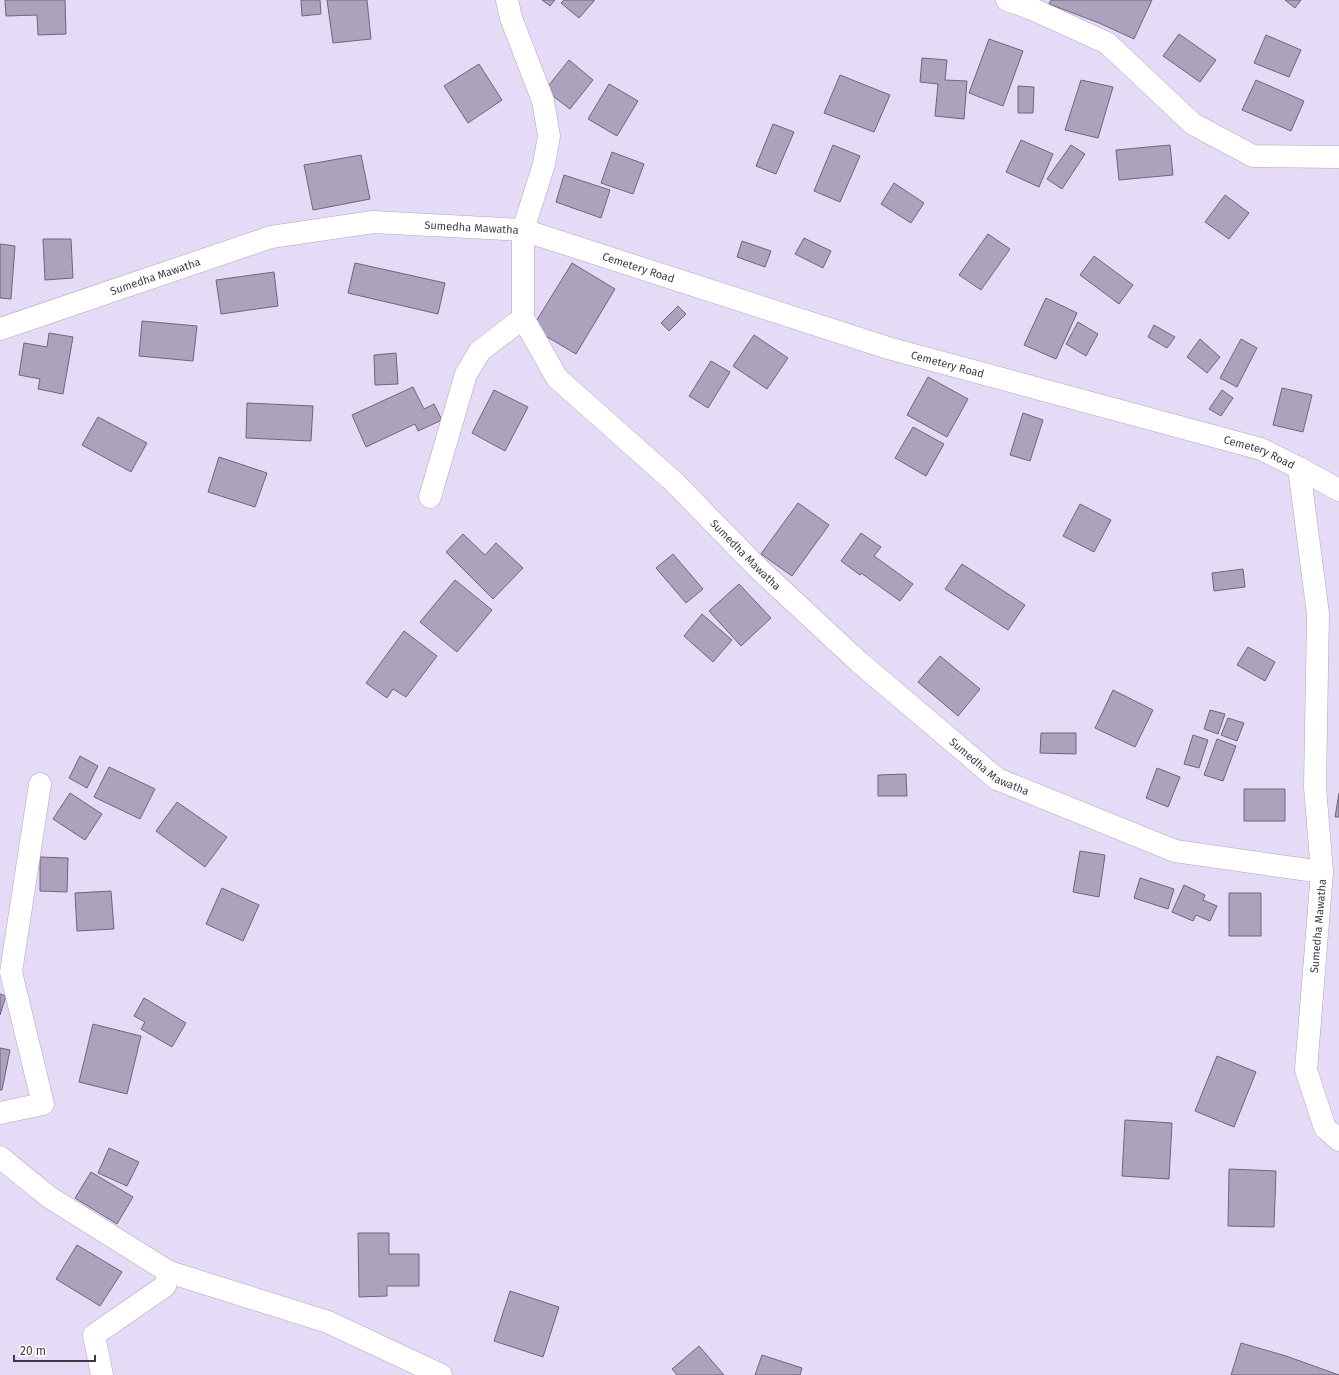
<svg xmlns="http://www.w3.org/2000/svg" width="1339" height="1375" font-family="'Fira Sans',sans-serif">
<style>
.building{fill:#aca2bc;stroke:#6e657d}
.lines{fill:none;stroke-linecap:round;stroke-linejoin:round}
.minor-casing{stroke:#afa5bf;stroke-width:23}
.minor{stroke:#fff;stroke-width:22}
.labels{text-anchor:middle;stroke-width:4;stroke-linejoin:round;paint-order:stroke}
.street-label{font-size:11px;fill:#3e3a44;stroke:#fff}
</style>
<rect width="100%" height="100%" fill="#e6dbf7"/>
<path class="building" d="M5 0H65L66 34 38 35 37 15 6 16Z
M301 0H320L321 14 302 16Z
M327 0H367L371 39 333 43Z
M542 0H555L550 6Z
M564 0H594V1L579 18 561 3Z
M1051 0H1152L1134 39 1099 23 1049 4Z
M1285 0H1301L1295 8Z
M1179 34 1216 60 1200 82 1163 56Z
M1266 35 1301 50 1289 77 1254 63Z
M989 39 1023 51 1003 106 969 93Z
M922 58 947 60 945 80 967 81 964 119 935 116 938 84 920 82Z
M569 60 593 80 570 109 545 90Z
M479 64 502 100 468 123 444 86Z
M840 75 890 95 874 132 824 113Z
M1081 80 1113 87 1098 138 1065 130Z
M1256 80 1304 101 1291 131 1242 110Z
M609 84 638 101 617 136 588 119Z
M1018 86 1034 87 1033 113H1018Z
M773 124 794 132 776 174 756 166Z
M1021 140 1053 154 1039 187 1006 172Z
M833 145 860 156 840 202 814 191Z
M1071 145 1085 154 1062 189 1047 179Z
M1170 145 1173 175 1119 180 1116 150Z
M612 152 644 164 633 194 601 183Z
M361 155 370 199 313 210 304 165Z
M564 175 610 190 601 218 556 202Z
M894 183 924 203 911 223 881 204Z
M1225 195 1249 213 1229 239 1205 222Z
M988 234 1010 249 981 290 959 275Z
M804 238 831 251 823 268 795 254Z
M43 239H71L73 278 45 280Z
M742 241 771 251 765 267 737 257Z
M0 244 15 246 11 299 0 298Z
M1094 256 1133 285 1119 304 1080 275Z
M355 263 445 283 438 314 348 293Z
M572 263 615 289 576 354 532 328Z
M274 272 278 306 221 314 216 280Z
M1046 298 1077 313 1056 359 1024 345Z
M678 306 686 314 669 331 661 323Z
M142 321 197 326 193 361 139 356Z
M1078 322 1098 334 1086 356 1066 344Z
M1154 325 1175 337 1167 348 1148 337Z
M49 333 73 337 63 394 38 389 40 379 19 375 24 343 47 347Z
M754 335 788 358 767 389 733 366Z
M1200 339 1220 357 1207 373 1187 357Z
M1241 339 1257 348 1237 387 1220 378Z
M396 353 398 384 375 385 374 355Z
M711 361 730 372 708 408 689 396Z
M928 377 968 399 947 437 907 415Z
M413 387 424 409 434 404 442 420 418 431 415 424 366 447 352 415Z
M1282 388 1312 395 1303 432 1273 425Z
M494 390 528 407 505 451 472 433Z
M1222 390 1233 398 1221 416 1209 409Z
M247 403 313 406 311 441 246 438Z
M1023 413 1043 420 1030 461 1010 455Z
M98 417 147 443 131 472 82 445Z
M913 427 944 444 926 476 895 458Z
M219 457 267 473 255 507 208 492Z
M798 503 829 525 792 576 761 554Z
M1080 504 1111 520 1094 552 1063 536Z
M861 533 881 547 874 556 913 584 900 601 861 573 860 575 841 561Z
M463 534 485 555 496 543 523 568 493 599 446 552Z
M673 554 703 589 686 603 656 568Z
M962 564 1025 605 1008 630 945 589Z
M1243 569 1245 587 1214 591 1212 573Z
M455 580 492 610 457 652 420 622Z
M739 584 771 618 741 646 709 611Z
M702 614 732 640 713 662 684 636Z
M404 631 437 656 406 697 393 689 387 698 366 683Z
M1248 647 1275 662 1265 681 1237 665Z
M940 656 980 689 958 716 918 682Z
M1113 690 1153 710 1135 747 1095 728Z
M1210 710 1225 714 1218 734 1204 729Z
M1228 718 1244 723 1237 741 1221 735Z
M1041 733H1076V754L1040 753Z
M1193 735 1208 740 1199 768 1184 764Z
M1217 739 1236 746 1223 781 1204 775Z
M80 756 98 766 87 788 69 778Z
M109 767 155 789 140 819 94 797Z
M1157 768 1180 777 1168 807 1146 798Z
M906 774 907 796H878V775Z
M1244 789H1285V821H1244Z
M70 793 102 814 85 840 53 819Z
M1339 793V817H1335Z
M177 802 227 837 205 867 156 831Z
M1080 851 1105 855 1099 897 1073 892Z
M40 857 68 858 67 892 40 891Z
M1140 878 1174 889 1168 909 1134 898Z
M1184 885 1205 895 1203 900 1217 906 1210 921 1196 915 1193 921 1172 912Z
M222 888 259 905 243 941 206 924Z
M111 891 114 929 77 931 75 893Z
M1229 893H1261V936H1229Z
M0 994 6 996 0 1015Z
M144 998 186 1023 172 1047 141 1029 145 1022 134 1016Z
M93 1024 141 1036 127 1094 79 1082Z
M0 1048 10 1050 2 1090H0Z
M1217 1056 1256 1072 1234 1127 1195 1111Z
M1125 1120 1172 1123 1169 1179 1122 1176Z
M109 1148 139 1162 127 1186 98 1173Z
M1229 1169 1276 1171 1274 1227 1228 1226Z
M91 1172 133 1197 117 1224 75 1198Z
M358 1233H389V1254H419V1286H387V1296L359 1297Z
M77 1245 122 1272 100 1306 56 1279Z
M510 1291 559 1307 543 1357 494 1341Z
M1241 1343 1286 1356 1339 1375H1231Z
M699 1346 724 1375H677L672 1369Z
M762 1355 802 1368 800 1375H755Z"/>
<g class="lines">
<g class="minor-casing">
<g id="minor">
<path id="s1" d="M507 0 511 18 543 101 549 136 544 164 523 230 888 348 1261 449 1299 468 1318 614 1315 787 1322 872"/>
<path d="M1007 0 1030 8 1107 43 1193 124 1253 156 1339 157"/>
<path id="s2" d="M0 329 271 237 373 222 523 230V318L557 378 674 482 759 569 859 662 997 779 1175 851 1322 872 1306 1070 1325 1128 1339 1140"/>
<path d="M1299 468 1339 490"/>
<path d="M430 497 466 374 480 351 523 318"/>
<path d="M0 1113 43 1104 11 972 40 784"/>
<path d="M0 1157 49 1197 169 1272 165 1286 94 1335 102 1375"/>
<path d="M169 1272 328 1322 441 1375"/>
</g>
</g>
<use href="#minor" class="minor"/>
</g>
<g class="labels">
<g class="street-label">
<text dy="4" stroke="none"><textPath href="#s2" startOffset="488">Sumedha Mawatha</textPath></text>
<text dy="4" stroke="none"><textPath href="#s1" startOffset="362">Cemetery Road</textPath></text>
<text dy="4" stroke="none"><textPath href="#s2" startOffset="164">Sumedha Mawatha</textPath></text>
<text dy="4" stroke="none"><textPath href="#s1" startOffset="686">Cemetery Road</textPath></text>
<text dy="4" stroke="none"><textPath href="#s1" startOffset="1010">Cemetery Road</textPath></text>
<text dy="4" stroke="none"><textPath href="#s2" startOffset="955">Sumedha Mawatha</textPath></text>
<text dy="4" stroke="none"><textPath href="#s2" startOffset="1279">Sumedha Mawatha</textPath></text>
<text transform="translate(1318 926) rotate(-85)" y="4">Sumedha Mawatha</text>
</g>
</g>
<path d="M14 1355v6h81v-6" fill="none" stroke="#3e3a44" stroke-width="2"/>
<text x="20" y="1355" font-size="12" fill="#3e3a44" stroke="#ffffff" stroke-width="3" paint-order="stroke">20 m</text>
</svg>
